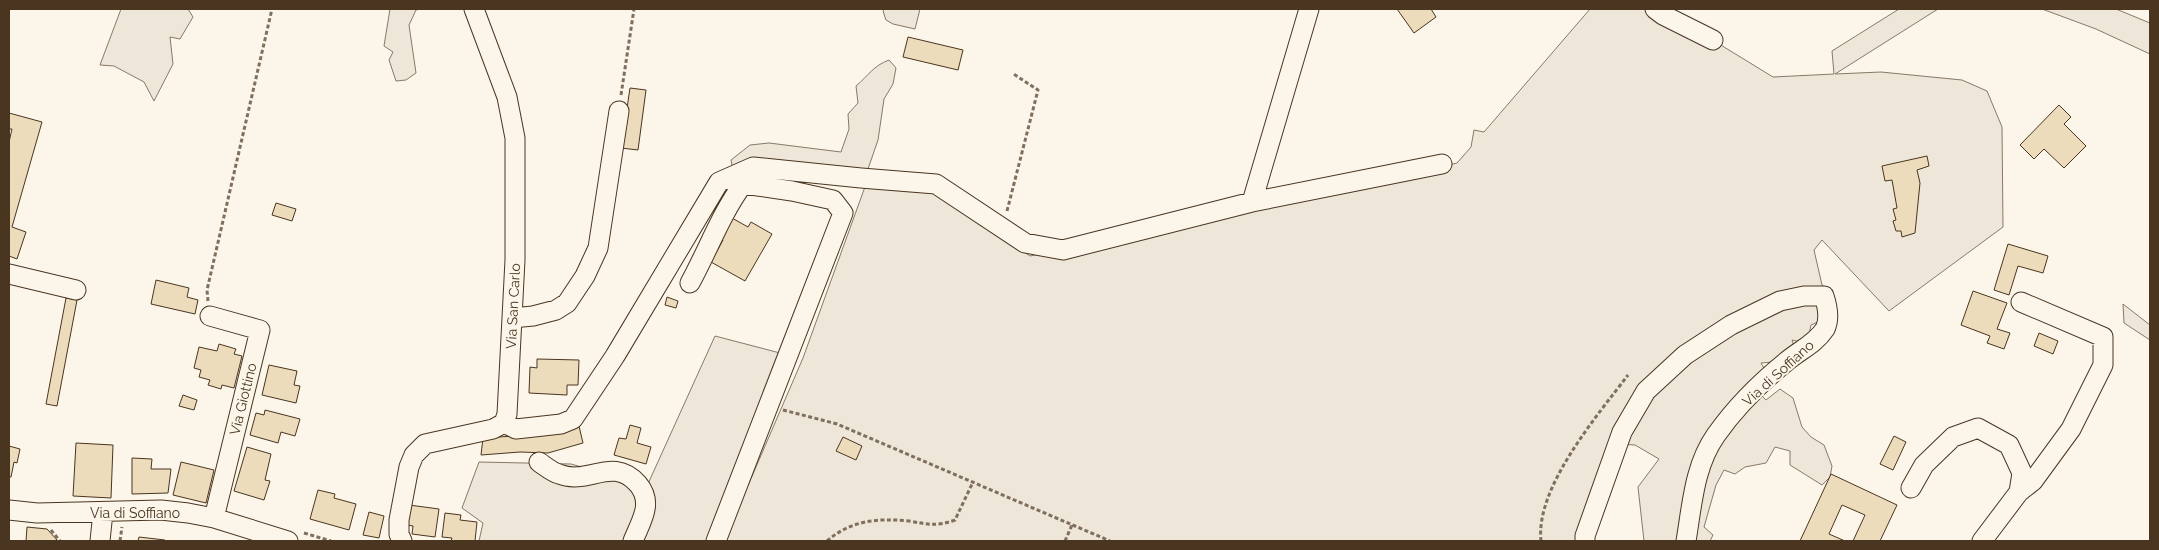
<svg xmlns="http://www.w3.org/2000/svg" width="2159" height="550" font-family="Raleway,sans-serif">
<style>
.green{fill:#ede6d9;stroke:#887966}
.building{fill:#ecdcbc;stroke:#4a3520}
.lines{fill:none;stroke-linecap:round;stroke-linejoin:round}
.minor-casing{stroke:#4a3520;stroke-width:21}
.path{stroke:#7f6f5c;stroke-width:3;stroke-dasharray:4 2.5;stroke-linecap:butt}
.minor{stroke:#fbf6e9;stroke-width:19}
.labels{text-anchor:middle;stroke-width:4;stroke-linejoin:round;paint-order:stroke}
.street-label{font-size:14px;fill:#4a3520;stroke:#fbf6e9}
</style>
<rect width="100%" height="100%" fill="#fbf6e9"/>
<path class="green" d="M121 9H188L193 17 180 39 170 37 173 64 154 101 144 82 114 66 100 65Z
M390 9H420L416 10 409 25 416 73 406 80 396 81 389 60 393 52 384 46Z
M885 9H920L915 29 893 24 886 20 883 11Z
M1590 9H1662L1773 77 1834 74 1832 51 1899 9H1938L1835 74 1881 72 1962 80 1987 91 2002 127 2003 227 1889 311 1822 240 1814 250 1822 285 1832 292 1833 307 1818 322 1811 325 1808 339 1801 342 1792 340 1798 360 1761 363 1771 381 1762 396 1766 400 1780 389 1793 398 1802 427 1811 437 1824 445 1832 466 1830 477 1822 485 1790 465V451L1775 447 1766 463 1745 467 1735 474 1724 470 1716 485 1704 527 1713 535 1710 541H1644L1638 487 1659 459 1635 445 1618 444 1585 541H724L803 358 866 184 938 193 1030 256 1321 196 1457 163 1471 147 1474 130 1484 132Z
M2042 9H2116L2150 23V54L2096 29Z
M889 60 896 68 893 84 884 99 878 140 868 169 736 167 732 165 731 160 750 145 769 143 841 152 849 129 848 114 858 103 856 86C869 75 873 66 889 60Z
M2123 304 2150 325V340L2124 323Z
M715 336 780 353 707 541H479L483 523 462 508 479 462 571 464 647 486Z"/>
<path class="building" d="M1397 9H1431L1436 17 1414 33Z
M908 37 963 50 958 70 903 57Z
M630 88 646 90 638 150 621 148Z
M2059 105 2071 117 2064 124 2086 146 2064 168 2044 149 2034 159 2020 145Z
M9 113 42 122 12 227 26 232 17 259 9 256V142L12 129H9Z
M1927 156 1929 166 1917 170 1920 183 1915 233 1902 237 1901 231H1896L1893 221 1896 220 1893 209 1897 208 1892 180 1885 181 1882 166Z
M276 203 296 209 292 221 272 215Z
M732 218 748 227 751 222 772 234 745 281 711 262 723 240 720 239Z
M2008 244 2048 256 2043 273 2018 266 2009 295 1994 290Z
M156 280 189 288 187 297 198 300 195 314 151 304Z
M1973 291 2007 303 1997 329 2010 333 2004 349 1987 343 1990 336 1961 325Z
M667 297 678 301 676 308 665 305Z
M66 298 77 300 57 406 46 404Z
M2039 333 2058 341 2053 354 2034 346Z
M219 344 236 349 234 354 242 356 234 388 222 385 221 389 208 385 210 380 199 377 201 370 194 368 199 347 217 351Z
M537 359 579 360 578 385H567V395L529 393 530 367 537 368Z
M269 365 297 371 294 385 300 386 296 403 262 395Z
M183 395 197 400 194 410 179 406Z
M265 410 300 419 295 436 281 432 278 443 250 435 256 413 264 415Z
M578 422 583 443 548 453 520 452 481 455 483 438 545 434Z
M630 425 641 428 637 443 651 447 646 464 614 455 619 438 626 439Z
M1894 436 1906 442 1893 470 1880 464Z
M843 437 862 446 856 460 836 451Z
M76 443 113 445 111 498 73 496Z
M9 446 20 449 17 463 14 462 11 477H9Z
M247 447 271 454 265 480 270 481 264 500 234 491Z
M132 458 152 459 151 469H171L168 493 132 494Z
M181 462 214 470 206 503 173 495Z
M1831 474 1897 505 1880 541H1853L1865 515 1842 505 1829 534 1845 541H1800Z
M318 490 335 494 334 498 356 504 349 530 310 519Z
M409 505 439 509 435 537 412 534 413 526 407 525Z
M369 512 384 516 379 538 363 535Z
M445 513 461 515 460 520 477 522 475 541H451L452 538 442 537Z
M27 527 47 529 58 541H26Z
M139 537 165 540V541H138Z"/>
<g class="lines">
<g class="minor-casing">
<path id="minor" d="M1655 9 1663 15 1713 40
M1252 202 1309 9
M9 274 76 290
M690 283C708 250 721 214 743 184L792 191 833 200 843 213 716 541
M210 316 260 330 214 518
M512 318 533 316 556 310 567 303 585 276 598 248 619 111
M504 423 516 429 561 424 573 419 615 356 719 182 753 167 861 178 936 184 1025 243 1063 250 1252 202 1442 164
M539 462C545 466 552 472 559 474 589 486 612 455 638 484 654 503 641 521 633 541
M1911 488 1924 465 1953 437 1978 428 2009 445 2022 473 2019 492 1982 541
M2019 492 2033 481 2071 429 2103 365V337L2021 302
M9 510 37 513 161 510 188 513 214 518 288 541
M100 541 103 512
M402 541 399 534V520L409 467 414 455 425 444 493 429 504 423 507 414 515 260V138L507 97 474 9
M1585 541V536L1622 432 1646 391 1685 355 1731 325 1780 301 1804 296H1824C1827 305 1830 319 1825 329 1815 344 1800 350 1787 361 1761 382 1735 408 1716 435 1694 466 1692 506 1686 541"/>
</g>
<path class="path" d="M621 95 634 9
M1007 211 1038 90 1012 73
M208 301 207 290 272 9
M783 410 837 424 1110 541
M51 530 60 541
M304 533 331 541
M120 541 122 527
M827 541C851 520 878 518 909 521 927 524 936 527 955 520L973 482
M1065 541 1072 525
M1541 541C1535 488 1597 416 1628 375"/>
<use href="#minor" class="minor"/>
</g>
<g class="labels">
<g class="street-label">
<text transform="translate(513 306) rotate(-87)" y="5">Via San Carlo</text>
<text transform="translate(1778 373) rotate(-42)" y="5">Via di Soffiano</text>
<text transform="translate(243 399) rotate(-76)" y="5">Via Giottino</text>
<text x="135" y="518">Via di Soffiano</text>
</g>
</g>
<rect width="2159" height="550" fill="none" stroke="#4a3520" stroke-width="20"/>
</svg>
